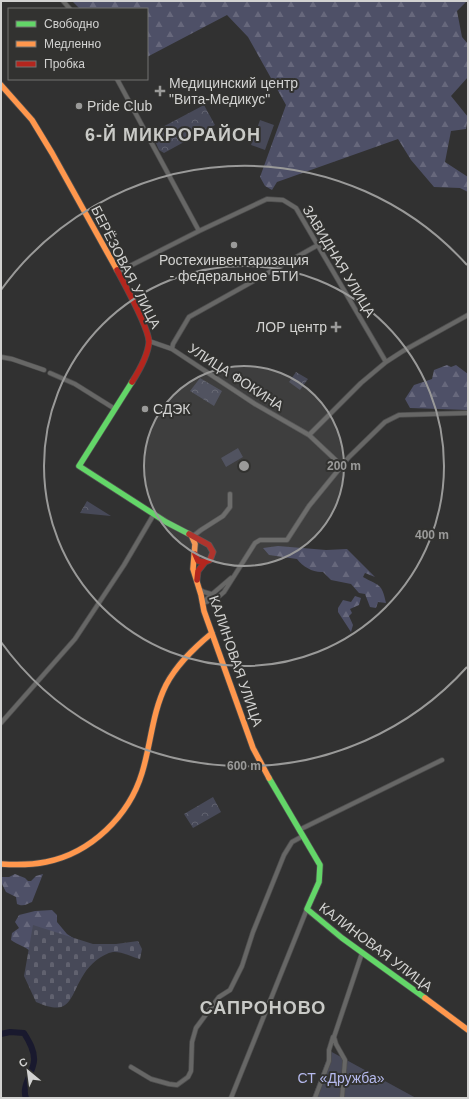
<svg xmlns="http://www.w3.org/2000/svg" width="469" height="1099" font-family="Helvetica,sans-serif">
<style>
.forest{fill:url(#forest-firs)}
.cemetery{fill:url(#cemetery-stones)}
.park{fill:url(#park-crowns)}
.garden{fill:#474958}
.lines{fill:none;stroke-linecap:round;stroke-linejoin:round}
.river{stroke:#19192e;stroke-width:6}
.street-casing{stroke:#4e4e4e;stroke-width:5.5}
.fast-casing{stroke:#4e4e4e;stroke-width:7}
.slow-casing{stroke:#4e4e4e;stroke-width:7}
.jam-casing{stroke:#4e4e4e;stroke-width:7}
.street{stroke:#676766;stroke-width:4}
.fast{stroke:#63d668;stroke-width:5.5}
.slow{stroke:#ff974d;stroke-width:5.5}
.jam{stroke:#b3261e;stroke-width:5.5}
.ring{fill:none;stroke:#9a9a99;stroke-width:2}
.poi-dot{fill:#9a9a99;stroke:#323230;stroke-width:1.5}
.labels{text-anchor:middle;stroke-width:4;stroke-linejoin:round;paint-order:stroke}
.poi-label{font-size:14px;fill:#d2d2d1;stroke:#323230;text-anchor:start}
.street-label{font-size:14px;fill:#d2d2d1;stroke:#323230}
.park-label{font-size:14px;fill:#b6baee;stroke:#323230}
.district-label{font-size:18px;font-weight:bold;letter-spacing:1px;fill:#c9cac7;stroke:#323230}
.centre{fill:#9a9a99;stroke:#323230;stroke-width:2}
.ring-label{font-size:12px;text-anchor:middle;font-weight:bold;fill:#9a9a99;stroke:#323230;stroke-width:4;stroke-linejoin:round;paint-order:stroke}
</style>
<defs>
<pattern id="forest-firs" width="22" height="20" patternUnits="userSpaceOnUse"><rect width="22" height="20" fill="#4e5067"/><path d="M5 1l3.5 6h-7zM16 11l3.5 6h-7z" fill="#67687c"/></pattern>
<pattern id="cemetery-stones" width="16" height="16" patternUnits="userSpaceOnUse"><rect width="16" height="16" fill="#474958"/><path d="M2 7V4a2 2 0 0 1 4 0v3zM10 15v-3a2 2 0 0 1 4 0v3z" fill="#61626f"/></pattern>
<pattern id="park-crowns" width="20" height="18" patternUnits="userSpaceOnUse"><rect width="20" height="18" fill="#474958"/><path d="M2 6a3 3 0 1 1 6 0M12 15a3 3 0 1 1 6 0" fill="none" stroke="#61626f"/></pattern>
</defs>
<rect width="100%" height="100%" fill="#313131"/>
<path class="forest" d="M72 1H467L457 11 462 37 468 44V77L451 96 468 117 466 129 451 131 445 162 468 177V192L460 188 434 187 411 160 398 139 277 182 272 190 265 186 260 177 286 105 248 37 227 15 147 57V9H80Z
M447 365 451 367 456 365 468 374V410L410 408 405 399 414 385 432 379 434 370Z
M278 546 326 550 347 549 375 577 365 573 363 577C379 586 382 583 386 603L378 602 376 608 370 607 365 594 359 593 351 584 331 580 323 572C314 573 303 567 297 559L269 555 263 548Z
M355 596 361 598 359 605 350 609 352 613 349 616 353 625 351 632 338 612V608L343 600 351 602Z
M15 874 25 878 28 881H31L36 876 43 874 32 902C27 904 23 907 17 904L16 897 6 892 1 882 2 877H9Z
M52 910 57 915V922L67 934 81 943 31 952C25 946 18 945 11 940L12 933 19 928 15 922 19 915 35 911Z"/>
<path class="cemetery" d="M33 925 93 944H116L138 941 142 949 140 959C132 957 121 951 113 952 102 954 90 964 84 974 69 997 72 1018 36 1002L24 976Z"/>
<path class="park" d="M204 105 215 125 164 153 159 150 153 136 155 131Z
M296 372 308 379 300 390 289 382Z
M200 378 222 391 214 406 190 391Z
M87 501 111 516 80 513Z
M213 797 221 812 193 828 184 814Z"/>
<path class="garden" d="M260 120 274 125 265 150 251 145Z
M238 448 243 457 226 467 221 458Z
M330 1051 416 1098H312Z"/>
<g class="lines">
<path class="river" d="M1 1034 10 1032 24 1033C29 1041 35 1051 34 1061 33 1073 21 1086 26 1098"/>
<g class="street-casing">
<path id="street" d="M63 1 70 9
M117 79 199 231
M118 272 199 231 267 199 283 200 296 208 386 362 361 383 309 435
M149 341 172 349 255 404 309 435 342 466
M172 349 173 344 189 317 318 245
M1 357 12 359 44 370
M386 362 403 351 468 315
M50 373 75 384 115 409
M192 537 201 530 223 516 230 507V494
M199 589 204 592 211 594
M203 602 231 578
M202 603 216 599 224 592 255 543 260 540H287L309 506 349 457 385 422 399 415 468 413
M1 723 75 639 124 565 154 514
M299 830 442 760
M131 1067 151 1079 169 1084 177 1085 188 1077 191 1071 192 1042 196 1028 219 997 230 990 242 966 253 932 284 855 292 842 303 836
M231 1098 307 909
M315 1098 329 1061V1050L333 1037
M342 1098 345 1060 336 1044 334 1037 362 953"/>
</g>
<g class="fast-casing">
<path id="fast" d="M132 382 79 466 166 522 189 534
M269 778 320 865 319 882 307 909 342 938 425 998"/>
</g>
<g class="slow-casing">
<path id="slow" d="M1 85 32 120 52 153 117 270
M192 537 195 544 193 569 201 595 204 611 253 748 269 778
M1 864C16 865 31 865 46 862 91 853 129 816 142 773 151 744 152 713 166 685 177 664 194 648 212 633
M425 998 468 1030"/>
</g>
<g class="jam-casing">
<path id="jam" d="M117 270C125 285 149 328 149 342 148 355 139 371 132 382
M189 534 209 545 213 552 210 560 205 562 198 561 195 554
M197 580 198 571 205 562"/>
</g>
<use href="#street" class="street"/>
<use href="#fast" class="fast"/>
<use href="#slow" class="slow"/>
<use href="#jam" class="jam"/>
</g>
<circle cx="244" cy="466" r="100" fill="#9a9a99" fill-opacity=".12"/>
<g class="ring">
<circle cx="244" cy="466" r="100"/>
<circle cx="244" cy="466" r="200"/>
<path d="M467 667A300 300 0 0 1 1 642M1 290A300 300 0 0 1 467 265"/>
</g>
<g class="poi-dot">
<path d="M158 85h4v4h4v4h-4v4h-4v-4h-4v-4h4z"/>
<circle cx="79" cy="106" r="4"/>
<circle cx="234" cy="245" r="4"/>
<path d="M334 321h4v4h4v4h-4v4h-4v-4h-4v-4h4z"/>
<circle cx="145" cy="409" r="4"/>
</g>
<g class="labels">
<g class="poi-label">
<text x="169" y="88">Медицинский центр<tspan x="169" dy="16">"Вита-Медикус"</tspan></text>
<text x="87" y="111">Pride Club</text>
<text x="234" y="265" text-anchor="middle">Ростехинвентаризация<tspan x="234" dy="16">- федеральное БТИ</tspan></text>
<text x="327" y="332" text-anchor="end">ЛОР центр</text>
<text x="153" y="414">СДЭК</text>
</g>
<g class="street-label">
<text transform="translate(339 261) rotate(59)" y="5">ЗАВИДНАЯ УЛИЦА</text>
<text transform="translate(126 267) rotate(63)" y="5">БЕРЁЗОВАЯ УЛИЦА</text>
<text transform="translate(236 377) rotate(33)" y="5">УЛИЦА ФОКИНА</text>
<text transform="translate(236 661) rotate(71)" y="5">КАЛИНОВАЯ УЛИЦА</text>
<text transform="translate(376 947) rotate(37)" y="5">КАЛИНОВАЯ УЛИЦА</text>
</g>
<g class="park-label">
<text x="341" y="1083">СТ «Дружба»</text>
</g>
<g class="district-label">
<text x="173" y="141">6-Й МИКРОРАЙОН</text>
<text x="263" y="1014">САПРОНОВО</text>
</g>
</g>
<circle cx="244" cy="466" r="6" class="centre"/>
<g class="ring-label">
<text x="344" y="470">200 m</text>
<text x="432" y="539">400 m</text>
<text x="244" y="770">600 m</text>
</g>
<rect width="469" height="1099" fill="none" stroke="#d2d2d1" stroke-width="4"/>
<rect x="8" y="8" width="140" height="72" fill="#323230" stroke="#727270"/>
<rect x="16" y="21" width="20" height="6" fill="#63d668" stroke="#727270"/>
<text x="44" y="28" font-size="12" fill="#d2d2d1">Свободно</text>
<rect x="16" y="41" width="20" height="6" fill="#ff974d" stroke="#727270"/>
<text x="44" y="48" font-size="12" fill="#d2d2d1">Медленно</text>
<rect x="16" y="61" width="20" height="6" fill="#b3261e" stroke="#727270"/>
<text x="44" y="68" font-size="12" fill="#d2d2d1">Пробка</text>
<g transform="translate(28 1071) rotate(331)" stroke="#323230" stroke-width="3" paint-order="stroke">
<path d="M0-3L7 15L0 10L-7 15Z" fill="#d2d2d1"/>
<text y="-6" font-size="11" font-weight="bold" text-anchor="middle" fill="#d2d2d1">С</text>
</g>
</svg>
